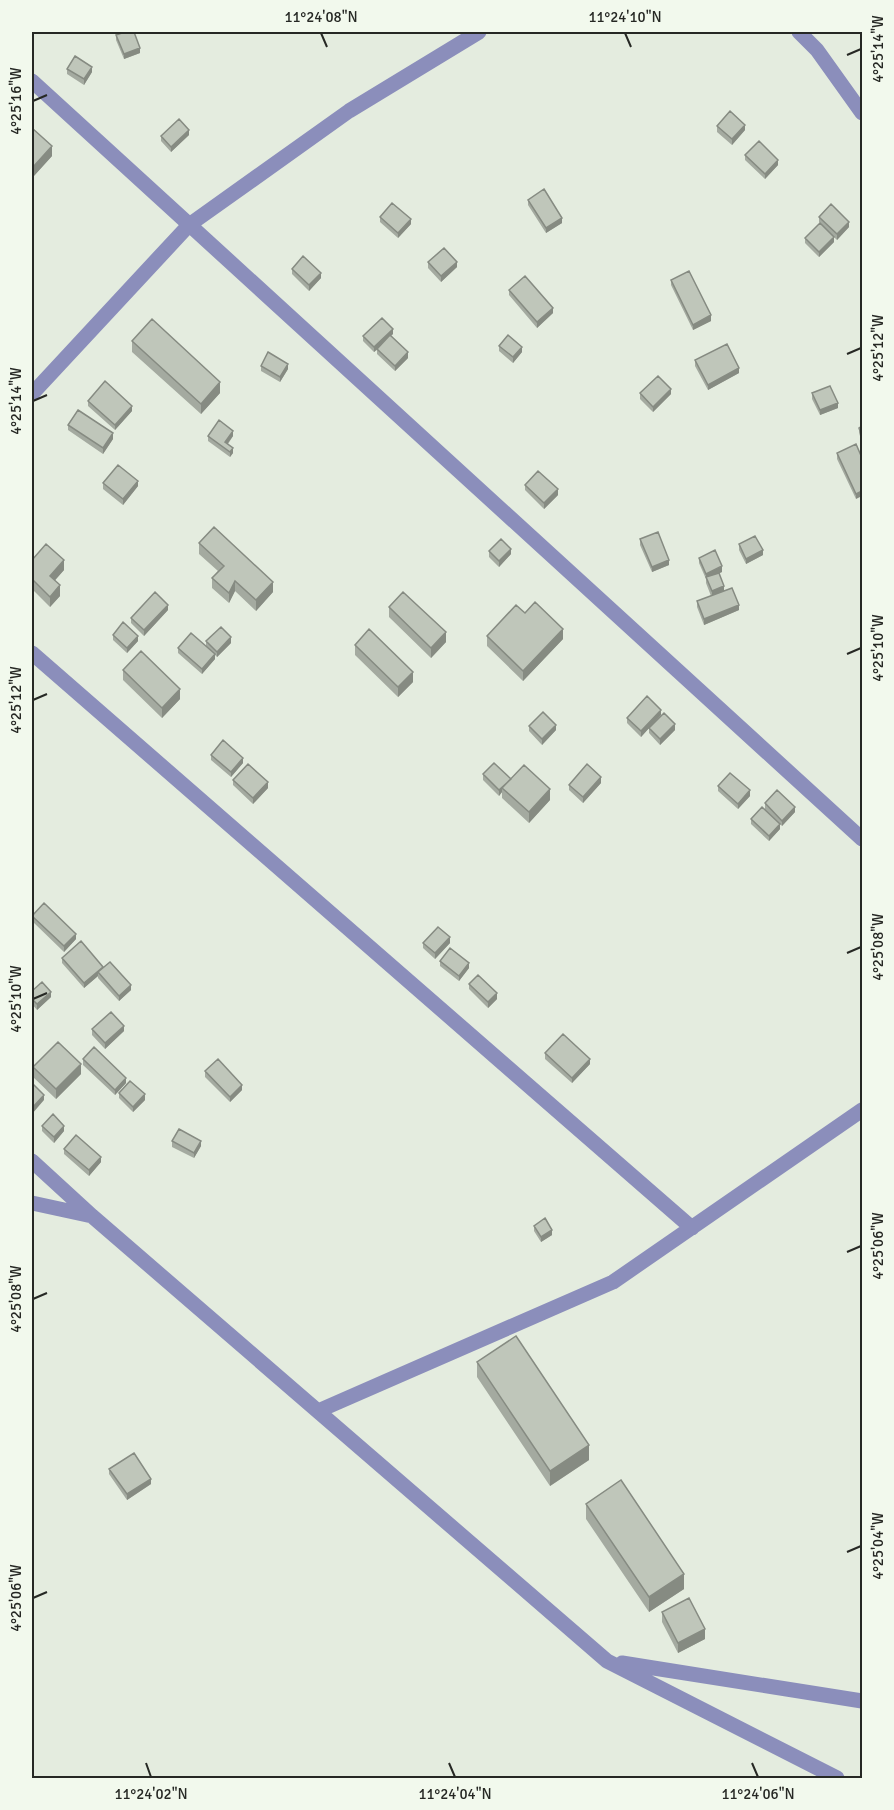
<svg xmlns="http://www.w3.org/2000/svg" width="894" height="1810" font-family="Signika,sans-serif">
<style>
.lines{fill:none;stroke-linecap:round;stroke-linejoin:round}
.minor{stroke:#8b8ebb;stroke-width:15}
.wall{fill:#a4aaa0}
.shaded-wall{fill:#868b82}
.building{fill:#bfc6ba;stroke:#868b82;stroke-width:1.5}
.ticks{fill:none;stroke:#262824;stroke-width:2}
.neatline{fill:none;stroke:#262824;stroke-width:2}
.ticks-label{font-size:15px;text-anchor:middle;fill:#262824}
</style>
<rect width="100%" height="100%" fill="#e4ecdf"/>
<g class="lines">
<path class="minor" d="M799 32 817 50 862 113
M32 81 862 839
M32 394 189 225 349 111 479 32
M32 653 692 1228
M32 1161 92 1216 607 1661 837 1778
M32 1203 92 1216
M318 1411 613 1282 862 1110
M622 1663 862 1701"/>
</g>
<path class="wall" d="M116 35 140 53 124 59 116 40Z
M67 69 92 72 84 85 67 74Z
M717 126 745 130 732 145 717 132Z
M32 128 52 156 33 177 32 175Z
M189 135 171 152 161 141V136Z
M745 155 778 165 765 179 745 160Z
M528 200 562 223 546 233 528 205Z
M380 217 411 224 398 238 380 222Z
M819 217 849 227 837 240 834 237V242L819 257 805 243V238L820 223 819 222Z
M428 262 457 267 441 282 428 268Z
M292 269 321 278 309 291 292 274Z
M671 280 711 321 693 330 671 285Z
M509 290 553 313 537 328 509 295Z
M393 334 390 336 408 358 395 371 377 354V350L374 352 363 341V336Z
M132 341 220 393 201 414 132 352Z
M499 346 522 352 513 363 499 351Z
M695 360 739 373 708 390 695 366Z
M261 366 288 369 280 382 261 371Z
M640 393 671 394 653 412 640 399Z
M812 393 838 408 820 415 812 399Z
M88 401 132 411 115 430 88 406Z
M68 425 113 439 103 454 68 430Z
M862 426V442L859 433V428Z
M208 436H233L228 444 233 453 230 457 208 441Z
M837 453 862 458 856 499 837 459Z
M103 483 138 486 123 505 103 489Z
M525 485 558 495 544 509 525 490Z
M640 539 669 565 652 572 640 545Z
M199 543 273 592 256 611 235 591 229 603 212 588V578L218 571 199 554Z
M739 544 763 555 746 564 739 550Z
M489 551 511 554 499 567 489 557Z
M699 558 722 572 719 573 724 591 739 610 704 625 697 607V601L711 596 706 583V579L699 563Z
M32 560 64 570 55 580 60 596 50 607 32 589Z
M389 607 446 642 431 658 389 617Z
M168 610 144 636 131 623V618Z
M525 613 563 639 523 681 487 646V636Z
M113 635 138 641 127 653 113 640Z
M206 641 231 643 217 657 215 655V659L202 674 178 653V648L206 646Z
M355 645 413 682 398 697 355 655Z
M123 670 180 699 162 718 123 680Z
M661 715 650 727 675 730 660 745 649 733V728L641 737 627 723V718Z
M529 726 556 730 542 745 529 731Z
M211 755 243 763 231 777 211 760Z
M483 774 511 779 550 800 529 823 502 798V792L499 796 483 780Z
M233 780 268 788 253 804 233 785Z
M601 783 583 803 569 790V785Z
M718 786 750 796 738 809 718 791Z
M765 803 795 812 782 826 780 824V829L769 841 751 824V819L765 809Z
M32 916 76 939 64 952 32 921Z
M423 943H450L435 959 423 948Z
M62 958 103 968 131 990 119 1001 98 978V976L84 988 62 963Z
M440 961 469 968 459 981 440 966Z
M469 984 497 999 488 1008 469 989Z
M32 991 51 997 37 1010 32 1004Z
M92 1029 124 1031 105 1049 92 1035Z
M545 1053 590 1064 572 1083 545 1059Z
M83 1059 126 1083 115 1095 83 1065Z
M33 1067 81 1074 56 1099 33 1077Z
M205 1071 242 1090 230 1102 205 1077Z
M119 1093 145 1100 133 1112 119 1098Z
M42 1126 64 1131 54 1143 42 1131Z
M172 1141 201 1146 194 1158 172 1147Z
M64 1149 101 1162 89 1176 64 1154Z
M534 1226 552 1235 541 1242 534 1231Z
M477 1362 589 1460 550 1486 477 1377Z
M109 1469 151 1484 127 1500 109 1474Z
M586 1504 684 1589 649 1612 586 1519Z
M662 1612 705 1639 678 1653 662 1622Z"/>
<path class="shaded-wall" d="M140 48V53L124 59V54Z
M92 67V72L84 85V79Z
M745 125V130L732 145V139Z
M189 130V135L171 152V147Z
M52 146V156L33 177V167Z
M778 160V165L765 179V174Z
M562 218V223L546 233V228Z
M411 219V224L398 238V233Z
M849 222V227L837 240V234Z
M834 237V242L819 257V252Z
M457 262V267L441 282V276Z
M321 273V278L309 291V285Z
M553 308V313L537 328V322Z
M711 315V321L693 330V325Z
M393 329V334L374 352V347Z
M522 347V352L513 363V357Z
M408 352V358L395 371V366Z
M288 364V369L280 382V377Z
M739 368V373L708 390V385Z
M220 382V393L201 414V404Z
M671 389V394L653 412V407Z
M838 403V408L820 415V410Z
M132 406V411L115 430V425Z
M233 431V436L225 447V442Z
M113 433V439L103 454V448Z
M233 448V453L230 457V452Z
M138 481V486L123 505V499Z
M558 489V495L544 509V503Z
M862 491V496L856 499V494Z
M511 549V554L499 567V561Z
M763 550V555L746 564V559Z
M64 560V570L50 586V576Z
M669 560V565L652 572V567Z
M722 566V572L706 579V574Z
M235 581V591L229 603V593Z
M273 582V592L256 611V600Z
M60 585V596L50 607V597Z
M724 586V591L712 597V591Z
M168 605V610L144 636V630Z
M739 605V610L704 625V619Z
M563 629V639L523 681V671Z
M446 632V642L431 658V648Z
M138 636V641L127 653V648Z
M231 637V643L217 657V652Z
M215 654V659L202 674V669Z
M413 672V682L398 697V687Z
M180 689V699L162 718V708Z
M661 710V715L641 737V731Z
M675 724V730L660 745V739Z
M556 725V730L542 745V739Z
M243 758V763L231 777V772Z
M601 777V783L583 803V797Z
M511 779 502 788V792L499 796V790Z
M268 782V788L253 804V798Z
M550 789V800L529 823V812Z
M750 790V796L738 809V804Z
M795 807V812L782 826V821Z
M780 824V829L769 841V836Z
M76 934V939L64 952V946Z
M450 937V943L435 959V953Z
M469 963V968L459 981V976Z
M103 967V972H98V976L84 988V983Z
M131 985V990L119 1001V996Z
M51 992V997L37 1010V1004Z
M497 993V999L488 1008V1002Z
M124 1026V1031L105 1049V1043Z
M590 1059V1064L572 1083V1078Z
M81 1064V1074L56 1099V1089Z
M126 1078V1083L115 1095V1090Z
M242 1085V1090L230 1102V1097Z
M145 1094V1100L133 1112V1107Z
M44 1095V1100L32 1114V1108Z
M64 1126V1131L54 1143V1137Z
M201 1141V1146L194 1158V1153Z
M101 1157V1162L89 1176V1170Z
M552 1230V1235L541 1242V1237Z
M589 1445V1460L550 1486V1471Z
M151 1479V1484L127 1500V1494Z
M684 1574V1589L649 1612V1597Z
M705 1629V1639L678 1653V1643Z"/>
<path class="building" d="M125 32H134L140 48 124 54 116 35Z
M75 56 92 67 84 79 67 69Z
M730 111 745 125 732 139 717 126Z
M179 119 189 130 171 147 161 136Z
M32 128 52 146 33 167 32 165Z
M759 141 778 160 765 174 745 155Z
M544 189 562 218 546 228 528 200Z
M392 203 411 219 398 233 380 217Z
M831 204 849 222 837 234 819 217Z
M820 223 834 237 819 252 805 238Z
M444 248 457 262 441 276 428 262Z
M303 256 321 273 309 285 292 269Z
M689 271 711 315 693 325 671 280Z
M525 276 553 308 537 322 509 290Z
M382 318 393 329 374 347 363 336Z
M152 319 220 382 201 404 132 341Z
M390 335 408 352 395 366 377 349Z
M508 335 522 347 513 357 499 346Z
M727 344 739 368 708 385 695 360Z
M268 352 288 364 280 377 261 366Z
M658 376 671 389 653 407 640 393Z
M105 381 132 406 115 425 88 401Z
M830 386 838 403 820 410 812 393Z
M78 410 113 433 103 448 68 425Z
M219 420 233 431 225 442 233 448 230 452 208 436Z
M862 426V437L859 428Z
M856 444 862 458V491L856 494 837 453Z
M118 465 138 481 123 499 103 483Z
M538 471 558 489 544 503 525 485Z
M214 527 273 582 256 600 235 581 229 593 212 578 224 566 199 543Z
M658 532 669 560 652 567 640 539Z
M755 536 763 550 746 559 739 544Z
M501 539 511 549 499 561 489 551Z
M46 544 64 560 50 576 60 585 50 597 32 579V560Z
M715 550 722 566 706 574 699 558Z
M719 573 724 586 712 591 706 577Z
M732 588 739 605 704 619 697 601Z
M155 592 168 605 144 630 131 618Z
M403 592 446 632 431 648 389 607Z
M535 602 563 629 523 671 487 636 516 605 525 613Z
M123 622 138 636 127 648 113 635Z
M221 627 231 637 217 652 206 641Z
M369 629 413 672 398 687 355 645Z
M191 633 215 654 202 669 178 648Z
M141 651 180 689 162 708 123 670Z
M647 696 661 710 641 731 627 718Z
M543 712 556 725 542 739 529 726Z
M664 713 675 724 660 739 649 728Z
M223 740 243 758 231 772 211 755Z
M494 763 511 779 499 790 483 774Z
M248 764 268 782 253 798 233 780Z
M587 764 601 777 583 797 569 785Z
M524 765 550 789 529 812 502 788Z
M730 773 750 790 738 804 718 786Z
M777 790 795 807 782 821 765 803Z
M762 807 780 824 769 836 751 819Z
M44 903 76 934 64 946 32 916Z
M438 927 450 937 435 953 423 943Z
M81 941 103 967 84 983 62 958Z
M450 948 469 963 459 976 440 961Z
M110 962 131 985 119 996 98 972Z
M478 975 497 993 488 1002 469 984Z
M42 982 51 992 37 1004 32 999V991Z
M111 1012 124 1026 105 1043 92 1029Z
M563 1034 590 1059 572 1078 545 1053Z
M58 1042 81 1064 56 1089 33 1067Z
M94 1047 126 1078 115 1090 83 1059Z
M218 1059 242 1085 230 1097 205 1071Z
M130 1081 145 1094 133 1107 119 1093Z
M32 1083 44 1095 32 1108Z
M53 1114 64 1126 54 1137 42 1126Z
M179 1129 201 1141 194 1153 172 1141Z
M76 1135 101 1157 89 1170 64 1149Z
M545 1218 552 1230 541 1237 534 1226Z
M516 1336 589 1445 550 1471 477 1362Z
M134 1453 151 1479 127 1494 109 1469Z
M621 1480 684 1574 649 1597 586 1504Z
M689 1598 705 1629 678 1643 662 1612Z"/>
<path class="ticks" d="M321 33 327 47M625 33 631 47M847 55 861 49M33 101 47 95M847 354 861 348M33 401 47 395M847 654 861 648M33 700 47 694M847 953 861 947M33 999 47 993M847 1252 861 1246M33 1299 47 1293M847 1552 861 1546M33 1598 47 1592M146 1763 151 1777M449 1763 455 1777M752 1763 758 1777"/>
<rect width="894" height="1810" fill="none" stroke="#f2f9ed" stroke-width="66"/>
<rect x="33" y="33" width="828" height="1744" class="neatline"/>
<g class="ticks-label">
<text x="321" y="22">11°24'08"N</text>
<text x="625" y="22">11°24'10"N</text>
<text transform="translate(878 49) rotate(-90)" y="5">4°25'14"W</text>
<text transform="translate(16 101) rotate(-90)" y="5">4°25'16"W</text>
<text transform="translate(878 348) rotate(-90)" y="5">4°25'12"W</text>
<text transform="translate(16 401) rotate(-90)" y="5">4°25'14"W</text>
<text transform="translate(878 648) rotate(-90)" y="5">4°25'10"W</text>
<text transform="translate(16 700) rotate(-90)" y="5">4°25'12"W</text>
<text transform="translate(878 947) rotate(-90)" y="5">4°25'08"W</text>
<text transform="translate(16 999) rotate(-90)" y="5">4°25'10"W</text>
<text transform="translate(878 1246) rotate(-90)" y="5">4°25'06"W</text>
<text transform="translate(16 1299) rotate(-90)" y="5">4°25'08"W</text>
<text transform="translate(878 1546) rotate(-90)" y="5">4°25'04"W</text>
<text transform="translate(16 1598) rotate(-90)" y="5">4°25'06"W</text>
<text x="151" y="1799">11°24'02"N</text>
<text x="455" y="1799">11°24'04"N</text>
<text x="758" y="1799">11°24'06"N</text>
</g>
</svg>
